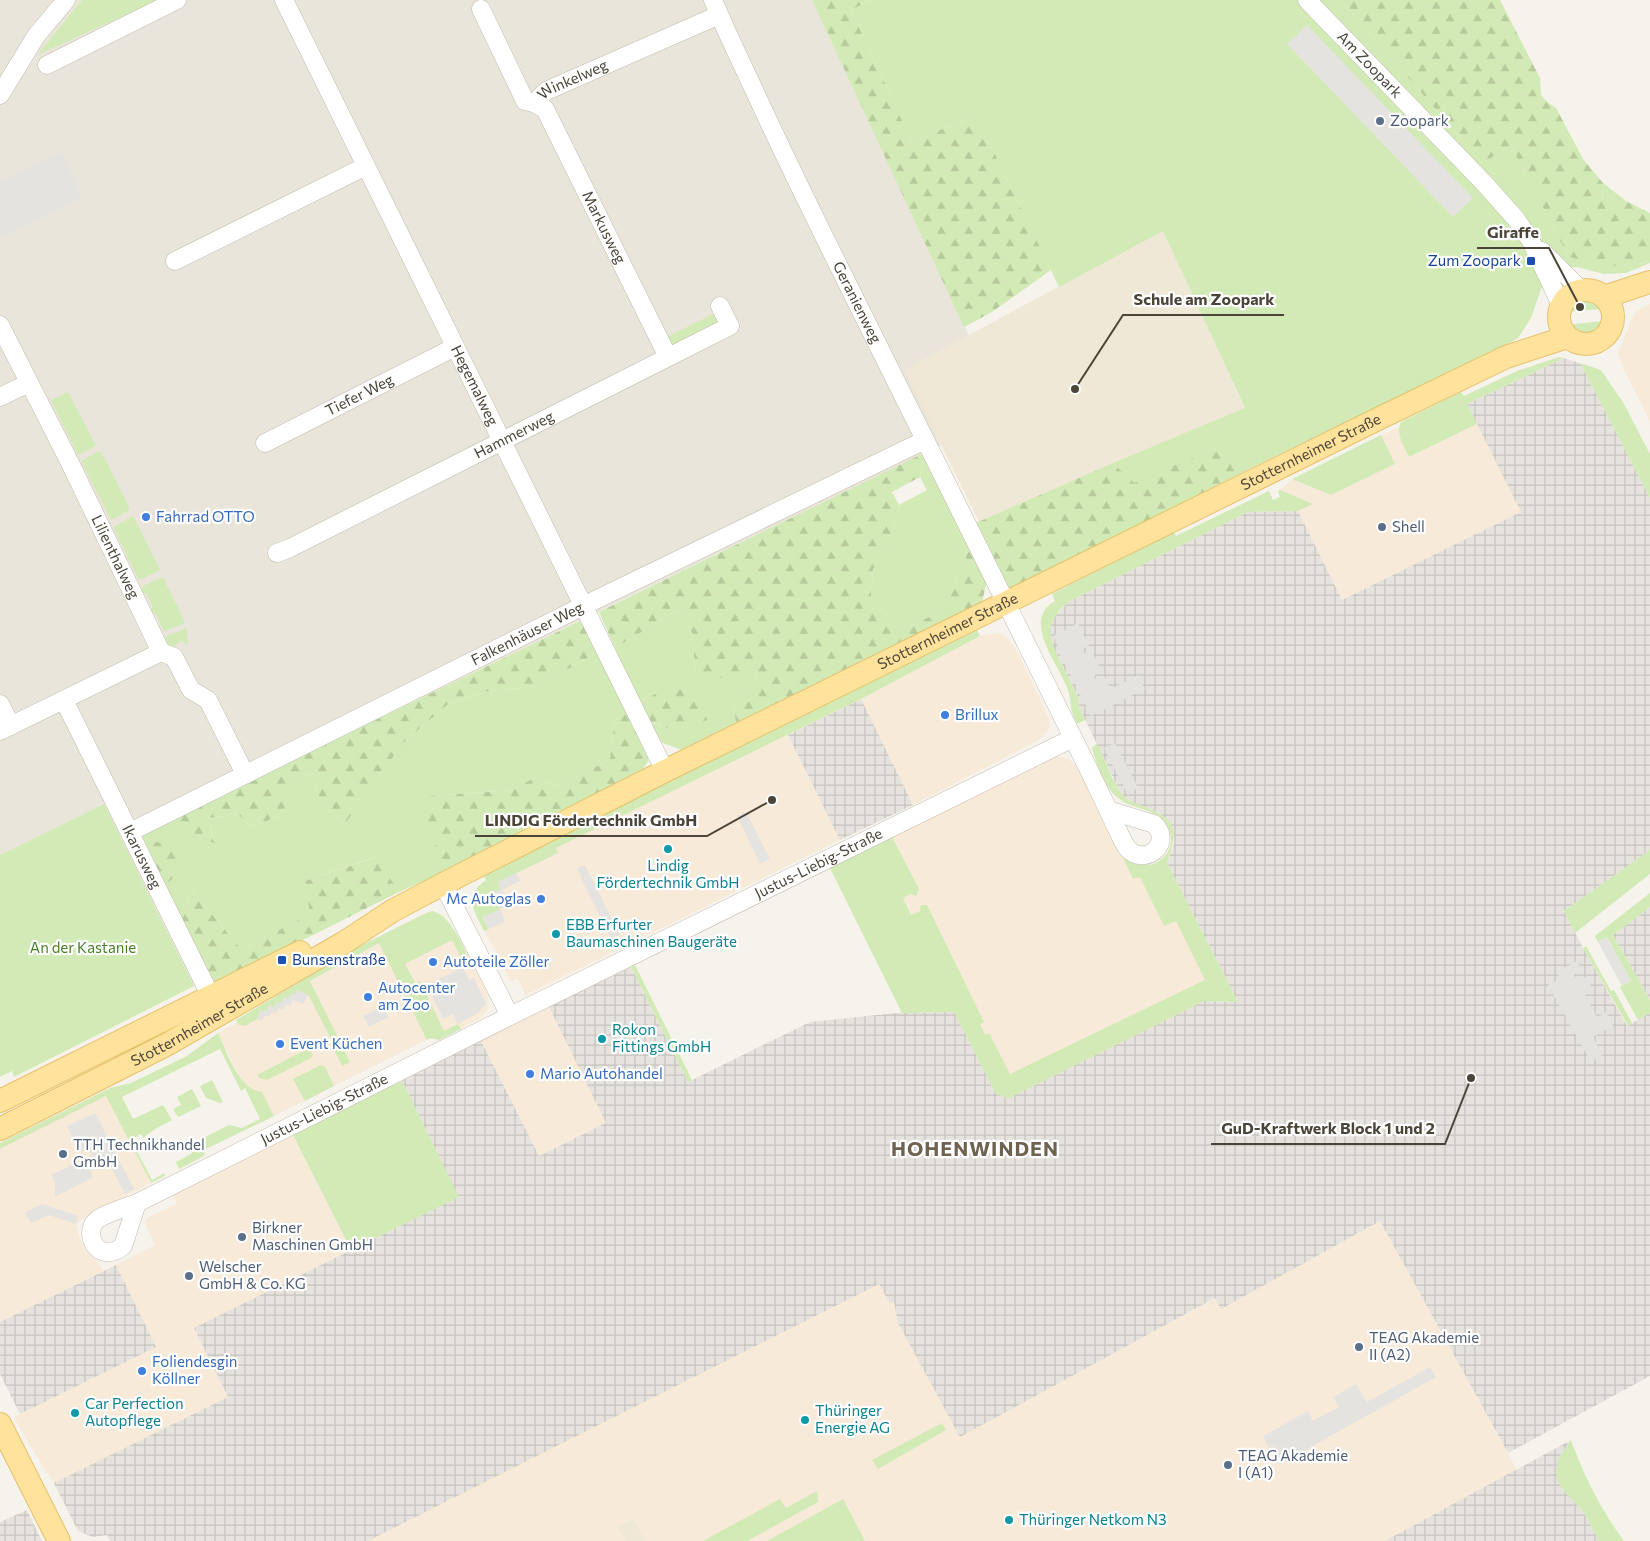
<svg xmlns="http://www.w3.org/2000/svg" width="1650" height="1541" font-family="Commissioner,sans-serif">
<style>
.residential{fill:#eae5da}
.commercial{fill:#f7ead8}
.industrial{fill:url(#industrial-grid)}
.education{fill:#efe8d6}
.green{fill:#d2eab5}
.forest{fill:url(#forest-firs)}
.parking{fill:#e5e3e0}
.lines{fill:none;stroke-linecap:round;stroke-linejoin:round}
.minor-casing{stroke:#c2bbae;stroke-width:19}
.major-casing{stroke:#e6c16a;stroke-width:24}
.minor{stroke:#fff;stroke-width:18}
.major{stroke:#ffe39c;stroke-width:22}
.service-dot{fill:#5c6f8a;stroke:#fff;stroke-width:2}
.transit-dot{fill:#1a4fb4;stroke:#fff;stroke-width:2}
.shop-dot{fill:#3f7fe0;stroke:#fff;stroke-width:2}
.culture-dot{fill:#0f9aa8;stroke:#fff;stroke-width:2}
.labels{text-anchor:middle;stroke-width:4.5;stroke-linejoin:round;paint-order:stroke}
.street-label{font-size:15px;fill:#4b4439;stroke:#fff}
.service-label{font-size:15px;fill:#4e5e75;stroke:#fff;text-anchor:start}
.transit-label{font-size:15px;fill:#164399;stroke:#fff;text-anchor:end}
.shop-label{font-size:15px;fill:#366cbe;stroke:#fff;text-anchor:start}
.culture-label{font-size:15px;fill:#0d838f;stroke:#fff;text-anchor:start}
.park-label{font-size:15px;fill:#4a7f2a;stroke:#fff}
.district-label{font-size:20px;font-weight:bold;letter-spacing:1px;fill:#6e6250;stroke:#fff}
.leader{fill:none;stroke:#4b4439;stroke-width:2}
.callout-dot{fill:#4b4439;stroke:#fff;stroke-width:2}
.callout-label{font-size:16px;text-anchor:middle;font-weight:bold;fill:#4b4439;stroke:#fff;stroke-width:4.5;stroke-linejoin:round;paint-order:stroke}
</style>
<defs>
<pattern id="industrial-grid" width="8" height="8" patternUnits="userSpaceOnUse" patternTransform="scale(1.25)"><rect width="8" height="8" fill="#e6e2dd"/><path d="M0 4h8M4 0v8" fill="none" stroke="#c7c3be"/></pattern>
<pattern id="forest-firs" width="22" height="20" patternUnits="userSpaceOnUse" patternTransform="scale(1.25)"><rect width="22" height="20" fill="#d2eab5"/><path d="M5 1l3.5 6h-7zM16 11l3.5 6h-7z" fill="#b6ca9c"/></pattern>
</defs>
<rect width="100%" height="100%" fill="#f6f3ec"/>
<path class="residential" d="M0 0H82L38 54 159 0H812L969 336 905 370 941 445 144 833 205 969 194 986 104 804 0 855Z"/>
<path class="commercial" d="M1650 304V421L1624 370 1618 353 1635 312Z
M1477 424 1522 512 1342 600 1298 511 1312 504 1280 490 1292 479 1331 495 1395 464 1381 435 1399 427V435L1409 457Z
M997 633 1005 636 1016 649 1050 720 1048 731 1039 740 913 805 861 699 980 636Z
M788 735 840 840 526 995 518 979 511 982 494 948 484 931 489 929 498 882 557 853 555 848Z
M1054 757H1063L1070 760 1082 775 1133 879 1167 863 1232 992 1009 1098 996 1094 954 1012 902 1013 830 868Z
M430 914H439L442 915 457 935 486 990 489 1004 487 1010 482 1017 439 1040 430 1038 262 1122 218 1033Z
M549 1007 607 1123 539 1156 481 1041Z
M106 1095 151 1183 95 1211 76 1224 79 1237 86 1251 98 1261 103 1271 0 1322V1149Z
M293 1135 351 1250 194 1328 228 1397 54 1483 27 1441 14 1417 156 1347 116 1265 155 1245 145 1223 147 1218 177 1204 172 1194Z
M1380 1221 1529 1492 1438 1541H368L879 1283 890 1303 894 1302 898 1323 960 1436 1216 1298 1222 1308Z"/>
<path class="industrial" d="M1564 358 1580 363 1650 498V850L1564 911 1583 948 1627 1026 1650 1013V1376L1508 1453 1380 1221 1221 1309 1215 1298 960 1437 898 1323 894 1302 890 1303 879 1284 368 1541H110L107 1535 93 1537 78 1531 54 1483 228 1397 194 1328 458 1197 402 1081 481 1041 539 1156 606 1123 549 1007 631 967 688 1082 810 1022 896 1013 954 1012 996 1094 1009 1098 1204 1001 1238 1002 1167 863 1174 844V834L1160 813 1132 802 1121 794 1079 707 1078 697 1051 643 1049 631 1051 623 1056 615 1068 602 1248 512 1298 511 1342 600 1521 512 1467 404Z
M861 699 913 805 840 840 788 735Z
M1650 907V1000L1613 935Z
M116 1265 156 1347 20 1414 0 1374V1322Z
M1571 1440 1558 1459 1562 1489 1583 1511 1599 1541H1385Z
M27 1510 42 1541H0V1522Z"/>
<path class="education" d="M1163 230 1245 409 1113 463 979 522 904 370Z
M633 1519 645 1541H625L618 1526Z"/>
<path class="green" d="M82 0H159L37 55Z
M871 0H1341L1482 163 1511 146 1568 256 1640 264 1650 261V263L1626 273 1604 274 1577 267 1564 268 1549 280 1541 289 1531 318 1518 338 1481 360 1419 387 1249 469 1213 449 1134 484 1113 463 1245 408 1163 231 1059 287 976 115 912 142 851 10Z
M1603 183 1626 201H1602Z
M1579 299 1592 300 1601 309 1566 312 1573 302Z
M715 313 720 324 672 348 667 337Z
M1602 321C1596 338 1577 340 1567 325Z
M1559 357 1564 358 1467 404 1477 424 1409 457C1404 446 1395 434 1401 422L1461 392 1464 396 1517 371Z
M1580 363 1601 370 1624 404 1650 454V498Z
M68 392 96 446 78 455 51 400Z
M1381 435 1395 464 1331 495 1292 479Z
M99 451 102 453 129 507V510L111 520 81 461Z
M924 453 971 545 944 610 904 629 891 621 871 597 873 569 889 547 899 505 927 490 920 477Z
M1280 490 1313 504 1298 511 1248 512 1068 602C1044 623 1048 636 1061 663 1067 674 1072 686 1078 697L1079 707 1085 720 1077 724C1075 718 1071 712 1071 706 1070 700 1070 696 1068 690 1060 666 1020 620 1055 601L1052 594 1142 548 1173 530 1176 536 1269 491 1273 500 1280 497 1278 491Z
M133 516 160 570 139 580 113 527Z
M163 577 185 623 164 631 155 613 150 612 149 610 153 607 146 593 142 595 141 592 143 586Z
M678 610 692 633 696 675 755 669 756 684 734 701 736 727 688 752 660 742 651 723 662 725 675 734 648 698 639 699 615 648Z
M187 628 188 645H186L182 640 174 647 167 645 162 638Z
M977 630 980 636 861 699 556 848 558 853 498 882 501 889 500 909 483 918 489 929 484 931C474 911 463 896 486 880L484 876 880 674 907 664Z
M599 652 629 712 615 720 610 759 559 787 535 777 513 790 430 796 441 838 439 874 399 892 375 857 305 881 310 914 241 949 191 889 185 915 181 920 141 841 144 833 174 818 215 842 208 818 238 814 251 827 282 815 293 781 313 773 320 802 345 824 403 743 447 705 484 692 537 686Z
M1097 743C1104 758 1112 780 1121 793 1125 799 1133 802 1140 805 1177 818 1179 828 1167 863L1238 1002 1204 1001 1009 1098 996 1094 954 1012 902 1013 830 868 892 837 919 889 916 896 911 894 903 898 911 915 920 911 921 905H927L984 1022 980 1024 985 1035 989 1033 1010 1074 1205 980 1176 921 1164 926 1140 877 1133 879 1122 856C1143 877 1180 859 1169 829 1161 808 1134 811 1118 798 1105 788 1096 764 1092 748Z
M104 804 194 986 14 1077 12 1071 0 1077V855Z
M1650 850V874L1575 933 1564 911Z
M1650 893V907L1613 935 1650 1000V1013L1638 1020 1620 987 1631 981 1607 937 1598 942 1595 936Z
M433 911C453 918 462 946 472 963L457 970 454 964 462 960 452 940 405 964 415 983 420 981 444 1031 458 1024 461 1029 439 1040 430 1038 427 1040 379 943 310 981 350 1062 342 1066 334 1050 335 1047 309 996 298 990 295 995 266 1012 261 1010 257 1019 245 1026 239 1025 236 1020 356 948 426 913Z
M1586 946 1611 991 1614 990 1632 1023 1628 1026 1583 948Z
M635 965 692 1080 688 1082 631 967Z
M218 1033C227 1052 239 1090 262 1092L274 1116 206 1149 204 1156 179 1169 176 1162 191 1154 199 1140 229 1125 242 1128 260 1119 245 1088 241 1091 220 1049 122 1097 133 1119 163 1105 172 1120 155 1129 143 1138 141 1134 131 1140 152 1180 164 1173 165 1176 151 1183 106 1096 0 1149V1143L110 1088 131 1083 187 1056Z
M309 1048 313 1055 311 1058 267 1080 260 1078 257 1075Z
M321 1065 325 1067 334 1086 305 1101 293 1079Z
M212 1080 223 1102 220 1103 206 1098 200 1086Z
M402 1081 459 1197 351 1250 293 1135Z
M192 1089 201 1106 178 1117 173 1109 181 1105 177 1097Z
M942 1423 946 1430 878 1469 872 1460Z
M1571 1440C1584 1476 1601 1510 1624 1541H1599L1583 1511 1562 1489 1556 1475 1558 1459Z
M817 1491 818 1502 747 1541H703L780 1499 786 1508Z
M843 1499 865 1541H767Z"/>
<path class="forest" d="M812 0H871L851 10 912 142 976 115 1051 270 992 312 966 326 964 327Z
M1341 0H1500L1540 78 1541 95 1547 102 1556 108 1583 159 1603 183 1602 200 1626 201 1650 213V261C1622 270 1595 266 1568 256L1511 146 1482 163Z
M1213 449 1249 469 1009 590 976 523 1113 463 1134 483Z
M924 453 920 477 892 492 899 505 889 547 873 569 871 597 891 621 904 629 944 610 971 545 987 579 982 603 736 727 734 701 756 684 755 669 701 683 696 675 692 633 678 610 615 648 599 612Z
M580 621 599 652 537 686 484 692 447 705 403 743 345 824 320 802 313 773 293 781 282 815 251 827 238 814 208 818 215 843 194 837 174 818Z
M679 681 701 697 707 720 675 734 662 725 651 722 639 699 648 698Z
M629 712 648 751V761L640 774 439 874 428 855 441 838 419 817 430 796 513 790 535 777 559 787 610 759 615 720Z
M141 841 176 844 178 874 164 886Z
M376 857 399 892 213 985 181 920C187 911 189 900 190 888L241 949 310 914 305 881Z"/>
<path class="parking" d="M1307 25 1473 198 1453 217 1287 44Z
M61 152 82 198 0 238V182Z
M1078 623 1089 645 1081 650 1083 654 1091 650 1102 671 1094 676 1096 680 1104 676 1111 689 1138 675 1145 689 1091 716 1057 649 1059 648 1053 636Z
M1115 743 1138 788 1127 793 1104 748Z
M746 812 770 859 760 864 737 816Z
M585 865 620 935 611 939 577 869Z
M516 873 520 881 502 890 509 905 500 909 505 921 489 929 483 917 500 909 492 894 501 889 498 882Z
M1607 937 1631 981 1622 986 1598 942Z
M1577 961 1582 970 1574 975 1578 981 1586 977 1593 990 1585 995 1597 1017 1606 1012 1613 1026 1593 1037 1602 1055 1591 1062 1548 985 1560 979 1557 972Z
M463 967 469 980 474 978 486 1003 478 1013 458 1024 453 1014 443 1019 427 985Z
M298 990 308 995 303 1004 293 1000 290 1006 286 1004 283 1010 279 1008 276 1014 272 1012 269 1017 265 1015 262 1021 257 1019 261 1010 266 1012 269 1005 274 1007 276 1002 281 1003 284 997 288 999 291 993 295 995Z
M383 1006 388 1017 369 1027 363 1016Z
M95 1113 134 1189 125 1194 107 1159 91 1167 92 1178 55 1197V1184L52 1175 92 1155 88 1147 80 1152 67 1126Z
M42 1204 78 1216 76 1224 49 1215 31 1223 25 1213Z
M1430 1367 1436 1377 1279 1465 1263 1436 1308 1411 1313 1421 1339 1407 1333 1397 1356 1384 1367 1402Z"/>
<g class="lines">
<g class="minor-casing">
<g id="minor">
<path id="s1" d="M284 0 665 771"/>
<path id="s2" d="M713 0C726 31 741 62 755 92 792 173 832 253 872 333 945 477 1017 622 1088 768 1097 787 1107 807 1116 827 1120 834 1123 843 1128 849 1145 867 1174 843 1154 824L1108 810"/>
<path id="s3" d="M1307 0 1484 183 1516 219 1531 241 1561 305"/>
<path id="s4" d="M481 9 525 101 534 103 545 109 668 357"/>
<path d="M47 65 177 0"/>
<path d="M0 95 36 36 66 0"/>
<path id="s5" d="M534 103 546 91 719 15"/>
<path d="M1542 251 1581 290"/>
<path d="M175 261 366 166"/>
<path id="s6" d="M0 325 70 463 161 652 174 657 191 690 208 700 245 774"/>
<path d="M0 397 29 383"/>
<path id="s7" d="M265 443 455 347"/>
<path id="s8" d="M277 553 290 548 730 326 720 306"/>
<path id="s9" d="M64 700 216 1007"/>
<path d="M0 704 11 726"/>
<path d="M0 731 161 652"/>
<path id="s10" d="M130 832 583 606 925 440"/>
<path d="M443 884 510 1016"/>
<path id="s11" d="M137 1203 123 1246C101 1264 84 1239 94 1223 99 1215 127 1207 137 1203L510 1016 1073 738"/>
</g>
</g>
<g class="major-casing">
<g id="major">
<circle cx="1586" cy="317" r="27"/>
<path d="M1604 297 1650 282"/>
<path d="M0 1101 300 952"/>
<path id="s12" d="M0 1129 166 1045 345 942 392 911 443 884 665 771 1382 417 1506 357 1567 337"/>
<path d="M0 1424 59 1541"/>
</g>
</g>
<use href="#minor" class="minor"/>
<use href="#major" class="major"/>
</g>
<g class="service-dot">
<circle cx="1380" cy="121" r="5"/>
<circle cx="1382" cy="527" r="5"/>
<circle cx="63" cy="1154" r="5"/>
<circle cx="242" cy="1237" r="5"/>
<circle cx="189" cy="1276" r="5"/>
<circle cx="1359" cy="1347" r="5"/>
<circle cx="1228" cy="1465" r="5"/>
</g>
<g class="transit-dot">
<rect x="1526" y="256" width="10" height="10" rx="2.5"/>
<rect x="277" y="955" width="10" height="10" rx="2.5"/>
</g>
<g class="shop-dot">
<circle cx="146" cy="517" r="5"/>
<circle cx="945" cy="715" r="5"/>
<circle cx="541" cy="899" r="5"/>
<circle cx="433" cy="962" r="5"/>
<circle cx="368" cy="997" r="5"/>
<circle cx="280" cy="1044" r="5"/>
<circle cx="530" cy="1074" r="5"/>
<circle cx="142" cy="1371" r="5"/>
</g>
<g class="culture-dot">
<circle cx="668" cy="849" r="5"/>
<circle cx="556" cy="934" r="5"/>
<circle cx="602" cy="1039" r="5"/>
<circle cx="75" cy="1413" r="5"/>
<circle cx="805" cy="1420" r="5"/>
<circle cx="1009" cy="1520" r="5"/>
</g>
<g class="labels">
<g class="street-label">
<text dy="5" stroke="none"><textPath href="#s3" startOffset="90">Am Zoopark</textPath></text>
<text dy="5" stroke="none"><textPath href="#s5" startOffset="46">Winkelweg</textPath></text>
<text dy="5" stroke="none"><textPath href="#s4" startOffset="256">Markusweg</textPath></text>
<text dy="5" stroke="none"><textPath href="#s2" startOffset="335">Geranienweg</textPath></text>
<text dy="5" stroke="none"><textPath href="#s1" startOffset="430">Hegemalweg</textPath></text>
<text dy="5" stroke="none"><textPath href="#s7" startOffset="106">Tiefer Weg</textPath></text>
<text dy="5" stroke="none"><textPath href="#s8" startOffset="265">Hammerweg</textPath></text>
<text dy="5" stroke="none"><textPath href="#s12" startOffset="1476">Stotternheimer Straße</textPath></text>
<text dy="5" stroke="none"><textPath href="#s6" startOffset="259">Lilienthalweg</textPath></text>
<text dy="5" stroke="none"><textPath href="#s12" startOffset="1071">Stotternheimer Straße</textPath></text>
<text dy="5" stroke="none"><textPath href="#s10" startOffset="444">Falkenhäuser Weg</textPath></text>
<text dy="5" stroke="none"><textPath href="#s9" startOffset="175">Ikarusweg</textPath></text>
<text dy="5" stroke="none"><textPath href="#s11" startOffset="910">Justus-Liebig-Straße</textPath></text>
<text dy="5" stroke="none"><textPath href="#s12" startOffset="225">Stotternheimer Straße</textPath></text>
<text dy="5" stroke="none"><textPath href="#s11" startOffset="358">Justus-Liebig-Straße</textPath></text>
</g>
<g class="service-label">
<text x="1390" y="126">Zoopark</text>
<text x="1392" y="532">Shell</text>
<text x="73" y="1150">TTH Technikhandel<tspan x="73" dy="17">GmbH</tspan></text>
<text x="252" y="1233">Birkner<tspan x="252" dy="17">Maschinen GmbH</tspan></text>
<text x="199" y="1272">Welscher<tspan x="199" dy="17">GmbH &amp; Co. KG</tspan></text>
<text x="1369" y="1343">TEAG Akademie<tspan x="1369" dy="17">II (A2)</tspan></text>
<text x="1238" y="1461">TEAG Akademie<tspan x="1238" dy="17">I (A1)</tspan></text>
</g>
<g class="transit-label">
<text x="1521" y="266">Zum Zoopark</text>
<text x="292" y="965" text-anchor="start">Bunsenstraße</text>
</g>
<g class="shop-label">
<text x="156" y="522">Fahrrad OTTO</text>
<text x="955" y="720">Brillux</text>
<text x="531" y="904" text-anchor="end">Mc Autoglas</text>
<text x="443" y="967">Autoteile Zöller</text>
<text x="378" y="993">Autocenter<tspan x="378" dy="17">am Zoo</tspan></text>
<text x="290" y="1049">Event Küchen</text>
<text x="540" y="1079">Mario Autohandel</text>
<text x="152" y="1367">Foliendesgin<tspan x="152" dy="17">Köllner</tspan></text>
</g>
<g class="culture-label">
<text x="668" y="871" text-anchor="middle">Lindig<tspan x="668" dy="17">Fördertechnik GmbH</tspan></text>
<text x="566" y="930">EBB Erfurter<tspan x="566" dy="17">Baumaschinen Baugeräte</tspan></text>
<text x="612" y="1035">Rokon<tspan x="612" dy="17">Fittings GmbH</tspan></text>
<text x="85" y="1409">Car Perfection<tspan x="85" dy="17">Autopflege</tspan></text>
<text x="815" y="1416">Thüringer<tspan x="815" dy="17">Energie AG</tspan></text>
<text x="1019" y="1525">Thüringer Netkom N3</text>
</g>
<g class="park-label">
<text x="83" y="953">An der Kastanie</text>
</g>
<g class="district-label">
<text x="975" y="1156">HOHENWINDEN</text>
</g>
</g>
<path class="leader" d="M1580 307L1549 248H1477M1075 389L1123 315H1284M772 800L707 836H475M1471 1078L1445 1144H1211"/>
<g class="callout-dot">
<circle cx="1580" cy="307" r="5"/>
<circle cx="1075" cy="389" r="5"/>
<circle cx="772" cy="800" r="5"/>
<circle cx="1471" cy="1078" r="5"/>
</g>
<g class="callout-label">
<text x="1513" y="238">Giraffe</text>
<text x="1204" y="305">Schule am Zoopark</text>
<text x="591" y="826">LINDIG Fördertechnik GmbH</text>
<text x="1328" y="1134">GuD-Kraftwerk Block 1 und 2</text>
</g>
</svg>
